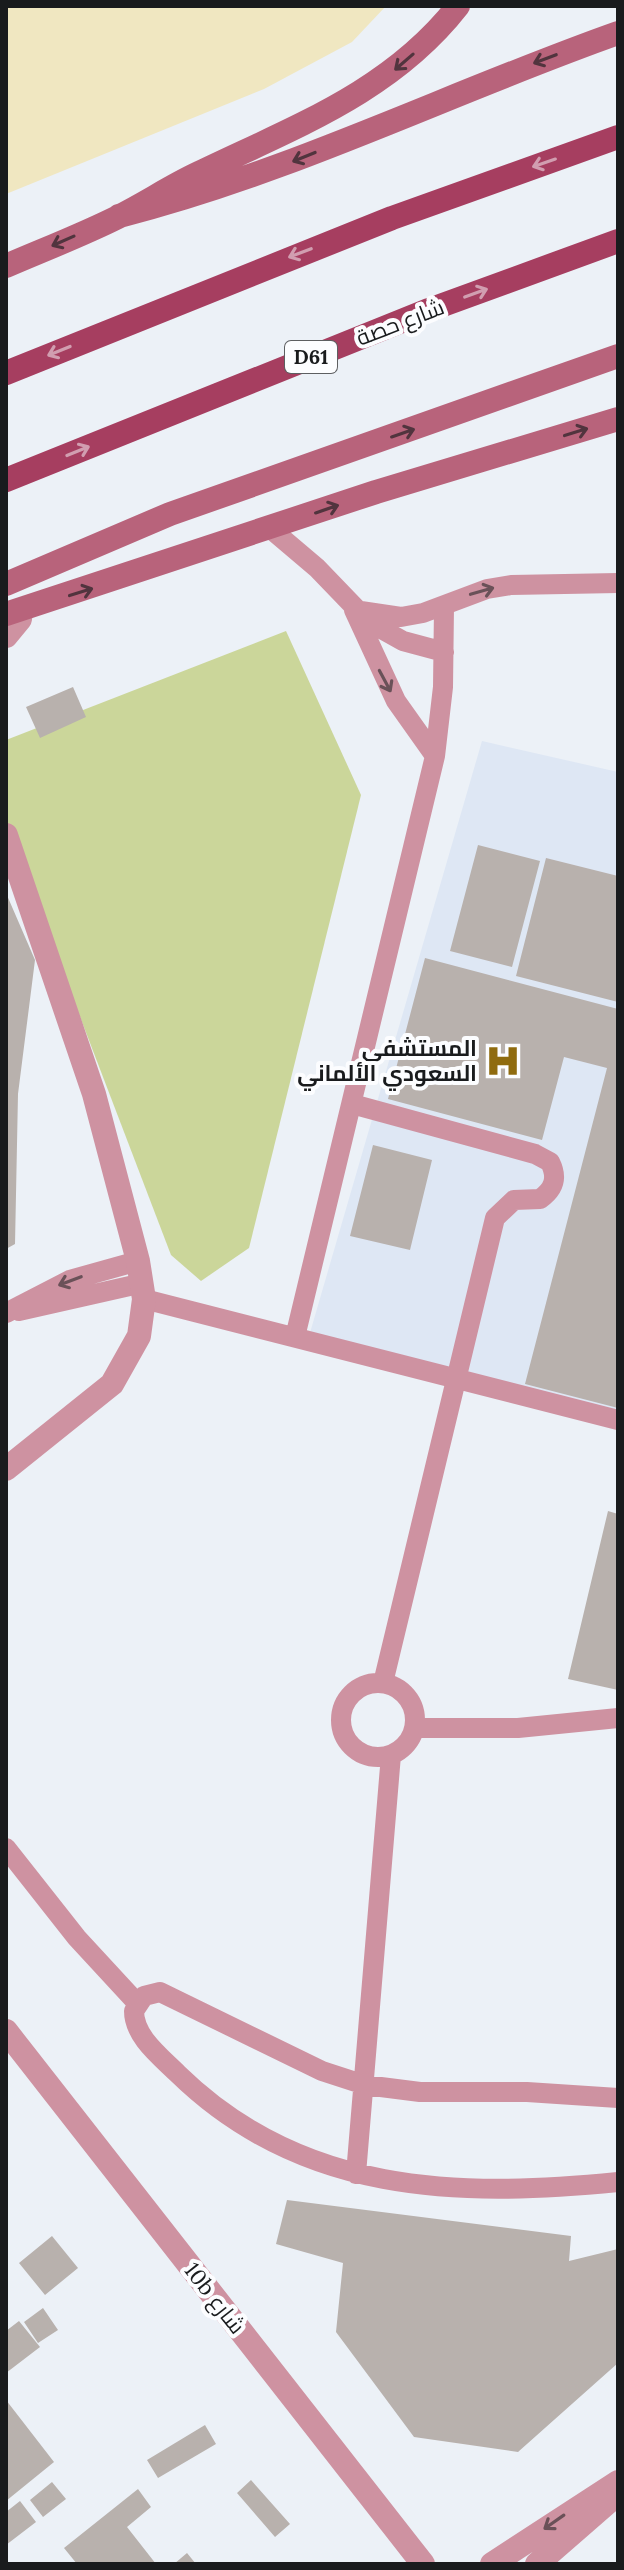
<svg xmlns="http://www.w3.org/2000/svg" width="624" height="2570" font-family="Lora,Cairo,serif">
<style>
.built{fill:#dee7f4}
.green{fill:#cbd69a}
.sand{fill:#f0e7c1}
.building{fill:#b8b1ad}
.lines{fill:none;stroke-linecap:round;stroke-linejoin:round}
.lane{stroke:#ce92a1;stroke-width:20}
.street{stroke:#ce92a1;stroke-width:24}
.secondary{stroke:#b8637b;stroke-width:24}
.primary{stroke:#a63e60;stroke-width:24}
.oneway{stroke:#51343e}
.oneway2{stroke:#d19eb0}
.oneway3{stroke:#6a5158}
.labels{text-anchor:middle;stroke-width:8;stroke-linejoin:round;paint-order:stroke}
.shield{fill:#fcfdff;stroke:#5d5f61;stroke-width:2}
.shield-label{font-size:20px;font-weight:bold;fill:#191b1d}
.street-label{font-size:22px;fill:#191b1d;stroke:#fcfdff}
.poi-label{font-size:22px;font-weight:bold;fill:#191b1d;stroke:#fcfdff;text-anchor:end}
</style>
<rect width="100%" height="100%" fill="#ecf1f7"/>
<path class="built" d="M482 741 618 772V1428L305 1350Z"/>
<path class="green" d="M286 631 361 795 249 1248 201 1281 171 1255 6 823V740Z"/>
<path class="sand" d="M6 6H386L352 42 264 89 6 194Z"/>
<path class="building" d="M73 687 86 717 40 738 26 707Z
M478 845 540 861 512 967 450 951Z
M546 858 618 876V1002L516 976Z
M6 893 35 960 18 1094 15 1244 6 1249Z
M425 958 618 1009V1408L525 1384 607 1068 564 1057 542 1140 388 1099Z
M373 1145 432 1160 410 1250 350 1236Z
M608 1511 618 1514V1690L568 1679Z
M287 2200 571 2236 569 2261 618 2249V2363L518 2452 414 2437 336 2332 343 2263 276 2244Z
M52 2236 78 2268 45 2295 19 2263Z
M43 2308 58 2330 38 2343 24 2322Z
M19 2321 40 2347 6 2373V2331Z
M6 2400 54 2462 6 2501Z
M205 2425 216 2444 158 2478 147 2460Z
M251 2480 290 2524 275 2537 237 2493Z
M52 2482 66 2499 43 2517 30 2500Z
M138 2489 151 2507 127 2527 156 2564H77L64 2548Z
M20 2501 36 2522 6 2545V2512Z
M187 2553 196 2564H174Z"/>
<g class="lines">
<path class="lane" d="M271 529 317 568 369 622 403 641 444 652
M354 610 401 617 423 613 487 589 511 585 618 583
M354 610 396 701 435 756
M352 1104 535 1154 550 1162C558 1178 554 1189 540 1199L514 1200 495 1218 383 1683
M144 1299 618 1420
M19 1311 143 1283
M6 1313 70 1280 138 1261
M295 1337 435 756 443 687 444 607
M341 1720a37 37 0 1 1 74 0a37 37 0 1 1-74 0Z
M414 1728H518L618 1718
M6 1848 77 1938 137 2003
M618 2098 527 2092H420L365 2085 322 2071 160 1992 144 1996 134 2011C134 2037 161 2057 178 2074 301 2194 457 2198 618 2182
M356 2174 391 1755"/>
<path class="street" d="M6 636 20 619 21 610
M6 835 94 1094 138 1261 144 1299 139 1336 112 1384 6 1469
M6 2031 423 2564
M492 2564 618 2482
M537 2564 614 2497"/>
<path class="secondary" d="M119 216C292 172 451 92 618 33
M6 266C43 250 82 235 118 217 146 203 171 186 199 173 294 127 391 92 458 6
M6 584 170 514 618 356
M6 614 376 492 618 419"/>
<path class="primary" d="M6 373 392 218 618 137
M6 480 429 310 618 241"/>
</g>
<defs><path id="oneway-shaft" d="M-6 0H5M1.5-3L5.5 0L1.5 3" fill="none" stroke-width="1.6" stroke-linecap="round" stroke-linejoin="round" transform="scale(2)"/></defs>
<g class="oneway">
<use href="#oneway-shaft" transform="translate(545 59) rotate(159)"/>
<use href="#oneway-shaft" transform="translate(404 62) rotate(139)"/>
<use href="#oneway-shaft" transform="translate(304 157) rotate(158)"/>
<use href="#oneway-shaft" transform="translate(63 241) rotate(156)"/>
<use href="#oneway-shaft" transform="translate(576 432) rotate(-17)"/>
<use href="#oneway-shaft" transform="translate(403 433) rotate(-19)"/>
<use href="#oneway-shaft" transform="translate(327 509) rotate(-19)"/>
<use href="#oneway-shaft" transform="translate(81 592) rotate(-17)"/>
</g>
<g class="oneway2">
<use href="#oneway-shaft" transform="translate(544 163) rotate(161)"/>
<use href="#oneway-shaft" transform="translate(300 253) rotate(159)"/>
<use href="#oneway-shaft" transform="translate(476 293) rotate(-20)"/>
<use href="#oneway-shaft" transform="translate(59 351) rotate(158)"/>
<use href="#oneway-shaft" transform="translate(78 451) rotate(-22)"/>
</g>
<g class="oneway3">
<use href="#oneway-shaft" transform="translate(482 591) rotate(-16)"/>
<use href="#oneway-shaft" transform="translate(385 681) rotate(62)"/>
<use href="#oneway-shaft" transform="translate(70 1281) rotate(159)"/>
<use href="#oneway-shaft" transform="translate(554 2522) rotate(145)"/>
</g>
<defs>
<g id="hospital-bare" transform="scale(2.76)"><path d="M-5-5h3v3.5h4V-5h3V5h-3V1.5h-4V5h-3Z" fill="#8f6b0f" stroke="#fcfdff" stroke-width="2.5" paint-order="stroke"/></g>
</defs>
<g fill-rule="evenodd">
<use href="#hospital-bare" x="503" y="1061"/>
</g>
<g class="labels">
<rect class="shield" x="285" y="341" width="52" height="32" rx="6"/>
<g class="shield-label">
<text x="311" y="364">D61</text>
</g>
<g class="street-label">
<text transform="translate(400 322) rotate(-21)" y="8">شارع حصة</text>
<text transform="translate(215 2298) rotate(52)" y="8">10b شارع</text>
</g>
<g class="poi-label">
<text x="477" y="1056">المستشفى<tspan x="477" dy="25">السعودي الألماني</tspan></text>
</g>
</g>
<rect width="624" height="2570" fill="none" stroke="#191b1d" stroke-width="16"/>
</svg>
